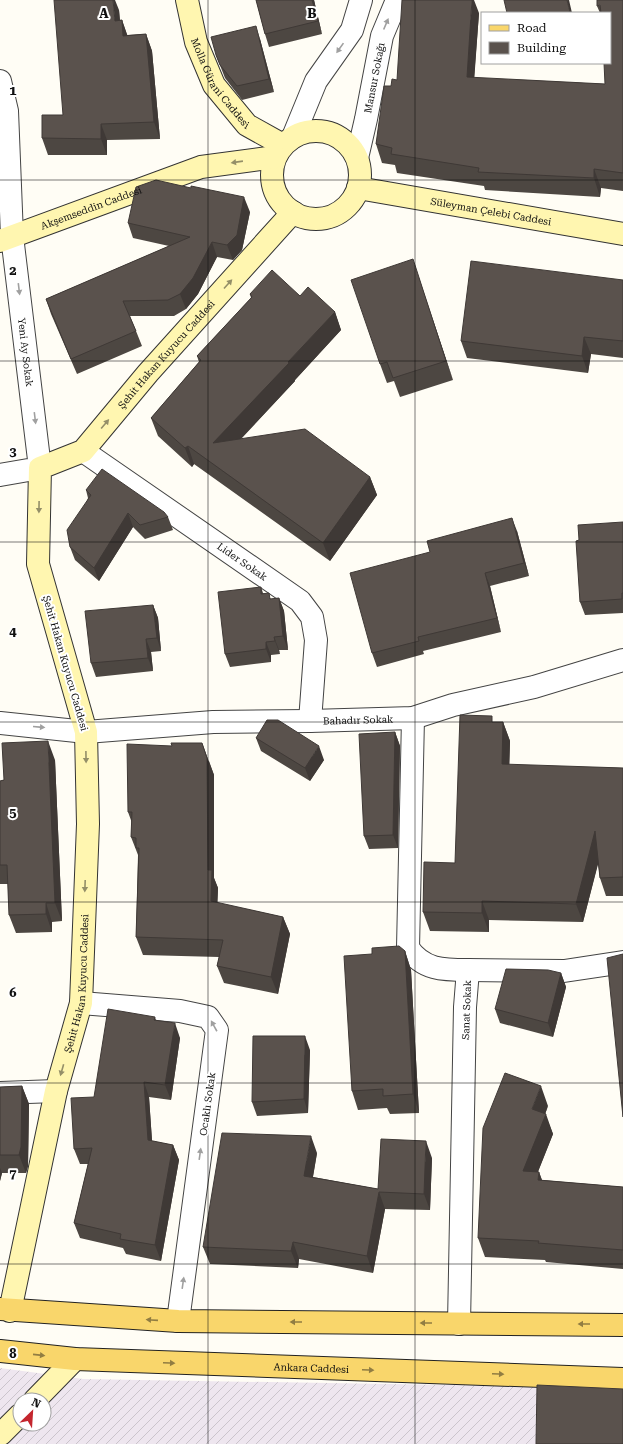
<svg xmlns="http://www.w3.org/2000/svg" width="623" height="1444" font-family="'Roboto Serif',serif">
<style>
.industrial{fill:url(#industrial-furrows);fill-rule:evenodd}
.lines{fill:none;stroke-linecap:round;stroke-linejoin:round}
.street-casing{stroke:#444;stroke-width:24}
.secondary-casing{stroke:#333;stroke-width:24}
.primary-casing{stroke:#222;stroke-width:24}
.street{stroke:#fff;stroke-width:22}
.secondary{stroke:#fff6b0;stroke-width:22}
.primary{stroke:#f9d66b;stroke-width:22}
.wall{fill:#4d4742}
.shaded-wall{fill:#3f3936}
.building{fill:#5a524d;stroke:#3f3936}
.oneway{fill:#a0a0a0}
.oneway2{fill:#948f68}
.oneway3{fill:#917d42}
.grid{fill:none;stroke:#111;stroke-width:1;stroke-opacity:0.55}
.labels{text-anchor:middle;stroke-width:4;stroke-linejoin:round;paint-order:stroke}
.street-label{font-size:10px;fill:#111;stroke:#fff}
.grid-label{font-size:13px;text-anchor:middle;font-weight:bold;fill:#111;stroke:#fff;stroke-width:4;stroke-linejoin:round;paint-order:stroke}
</style>
<defs>
<pattern id="industrial-furrows" width="10" height="10" patternUnits="userSpaceOnUse"><rect width="10" height="10" fill="#eee6ef"/><path d="M-1 1l2-2M0 10L10 0M9 11l2-2" fill="none" stroke="#cbc4cc"/></pattern>
</defs>
<rect width="100%" height="100%" fill="#fffdf5"/>
<path class="industrial" d="M0 1368 83 1379 623 1388V1444H0ZM20 1400H44V1424H20Z"/>
<g class="lines">
<g class="street-casing">
<g id="street">
<path id="s1" d="M0 81 7 111 12 236 40 468 0 475"/>
<path d="M293 137 316 81 352 30 361 0"/>
<path id="s2" d="M357 158 366 119 382 36 397 0"/>
<path id="s3" d="M83 451 300 601 312 617 316 640 310 721"/>
<path d="M413 718 408 948C423 970 443 970 468 970L465 1007 459 1324"/>
<path id="s4" d="M0 723 86 732 213 722 310 721 413 718 453 705 534 687 623 660"/>
<path d="M468 970 564 971 623 962"/>
<path d="M81 1003 180 1011 208 1017 217 1030 178 1321"/>
<path d="M0 1093 56 1091"/>
</g>
</g>
<g class="secondary-casing">
<g id="secondary">
<path id="s5" d="M187 0 196 42 214 85 247 125 283 145"/>
<circle cx="316" cy="175" r="44"/>
<path id="s6" d="M358 188 623 234"/>
<path id="s7" d="M0 241 201 167 275 157"/>
<path id="s8" d="M10 1311 56 1091 81 1003 88 824 86 732 38 564 40 468 83 451 148 373 293 212"/>
<path d="M35 1400 75 1359"/>
<path d="M1 1434 20 1415"/>
</g>
</g>
<g class="primary-casing">
<g id="primary">
<path d="M0 1309 178 1321 623 1325"/>
<path id="s9" d="M0 1351 75 1359 623 1379"/>
</g>
</g>
<use href="#street" class="street"/>
<use href="#secondary" class="secondary"/>
<use href="#primary" class="primary"/>
</g>
<path class="wall" d="M256 0H314L322 34 269 47 265 34Z
M623 0V191L601 188 600 197 485 190 484 186 397 173 395 165 382 163 376 144 391 86 397 80 479 13 474 78 605 84 610 13H600L597 6Z
M119 10 120 20H122L127 35 146 34 152 51 160 139 107 140V155H48L42 138 63 115Z
M260 39 274 92 242 100 225 78 216 55Z
M250 212 242 250 233 260 217 257 198 294 186 309 174 316H130L142 346 77 374 51 314 46 299 169 246 133 238 128 223Z
M419 278 453 380 400 397 394 381 387 383 380 364Z
M623 280V358L591 354 588 373 467 358 461 341Z
M250 294 300 296 335 312 341 330 295 380V381L241 439 370 477 377 495 330 561 194 464 192 467 158 436 151 418 199 362 197 356 251 298Z
M86 490 168 517 173 530 145 539 133 527 99 581 75 560 70 547 88 498Z
M623 522V613L585 615 580 602 579 540Z
M517 531 529 576 490 586 501 632 423 651 424 654 377 667 372 653Z
M261 587 263 593 271 599 279 598 284 611 288 650H279L280 654 271 655V662L230 667 225 654Z
M153 605 158 618 161 651 151 652 153 671 96 677 91 663Z
M494 722H503L510 741 509 765 623 768V896H606L600 878 598 863 583 922 489 920V932L430 931 423 912 455 863Z
M395 732 400 746 398 848 369 849 364 836Z
M256 738 324 760 310 781 261 751Z
M55 760 62 921 52 922V932L16 933 9 915 8 884H0V781L4 780Z
M209 761 214 775V878L218 888 217 903 283 917 290 934 278 994 224 983 217 966 219 957 143 955 136 937 138 855 131 837 132 823 128 812Z
M405 951 411 970 419 1113 390 1114 387 1108 358 1110 352 1091 372 954Z
M561 973 566 987 553 1037 500 1023 495 1009Z
M155 1017 156 1020 180 1038 171 1100 149 1097 152 1141 173 1145 179 1160 161 1261 126 1254 123 1248 80 1238 74 1223 88 1164H80L74 1149 94 1097Z
M310 1050 308 1113 257 1116 252 1102Z
M22 1086 29 1104 28 1166 26 1173H2L0 1181V1087Z
M548 1106 545 1114 553 1134 538 1172H539L542 1180 623 1187V1269L546 1262 545 1260 485 1257 478 1238Z
M317 1153 313 1177 378 1189 432 1158 430 1210 385 1209 373 1273 299 1259 298 1268 210 1264 203 1247Z"/>
<path class="shaded-wall" d="M113 0H115L119 10 121 37 115 21Z
M312 0H314L322 34 318 21Z
M472 0H474L479 13 473 96 467 77Z
M567 0H569L572 13H570Z
M122 20 128 37 123 36Z
M256 26 260 39 274 92 269 79Z
M146 34 152 51 160 139 154 122Z
M101 124 107 140V155L101 139Z
M594 169 601 188 600 197 594 178Z
M244 197 250 212 242 250 233 260 227 245Z
M212 242 217 257 198 294 186 309 180 294Z
M413 259 419 278 453 380 446 361Z
M335 312 341 330 295 380V381L220 461 213 443Z
M584 337 591 354 588 373 582 356Z
M188 446 194 464 192 467 185 448Z
M370 477 377 495 330 561 323 543Z
M128 513 133 527 99 581 94 568Z
M512 518 517 531 529 576 524 563Z
M485 573 490 586 501 632 497 618Z
M279 598 284 611 288 650 283 636Z
M153 605 158 618 161 651 157 638Z
M274 637 279 650 280 654 275 641Z
M146 639 151 652 153 671 148 658Z
M266 642 271 655V662L266 649Z
M503 722 510 741 509 783 502 764Z
M395 732 400 746 398 848 393 835Z
M48 741 55 760 62 921 55 903Z
M202 743 214 775V878L218 888 217 919 211 901 208 870Z
M319 746 324 760 310 781 305 768Z
M595 831 602 849 583 922 576 904Z
M482 901 489 920V932L482 913Z
M46 903 52 922V932L46 914Z
M283 917 290 934 278 994 271 977Z
M405 951 411 970 419 1113 413 1094Z
M561 973 566 987 553 1037 548 1023Z
M175 1023 180 1038 171 1100 165 1085Z
M305 1036 310 1050 308 1113 304 1099Z
M144 1082 149 1097 153 1155 148 1140Z
M22 1086 29 1104 28 1166 26 1173 19 1155Z
M541 1086 548 1106 540 1128 532 1109Z
M546 1114 553 1134 530 1191 523 1171Z
M311 1136 317 1153 310 1193 304 1176Z
M426 1141 432 1158 430 1210 424 1194Z
M173 1145 179 1160 161 1261 155 1245Z
M0 1168 2 1173 0 1181Z
M539 1172 546 1192 538 1180Z
M379 1192 385 1209 373 1273 367 1256Z
M293 1242 299 1259 298 1268 291 1251Z"/>
<path class="building" d="M54 0H113L115 21 122 20 123 36 146 34 154 122 101 124V139L42 138V115H63Z
M256 0H312L318 21 265 34Z
M402 0H472L467 77 605 84 604 63H610V13H601L600 5 597 6V0H623V173L594 169V178L478 172 479 168 391 154 392 148 376 144 384 86H391L392 79 397 80Z
M504 0H567L570 12 565 13H507Z
M256 26 269 79 237 86 220 65 216 55 211 37Z
M156 180 191 188V186L244 197 237 235 227 245 212 242 193 278 180 294 168 300 123 301 136 331 71 359 46 299 190 237 128 223 136 187Z
M413 259 446 361 393 378 387 362 380 364 351 280Z
M471 261 623 280V341L584 337 582 356 461 341Z
M272 270 300 296 308 287 335 312 288 362 289 363 213 443 305 429 370 477 323 543 188 446 185 448 151 418 201 360 197 356 252 297 250 294Z
M102 469 164 512 168 517 140 525 128 513 94 568 70 547 67 530 91 495 86 490Z
M512 518 524 563 485 573 497 618 418 637 419 641 372 653 350 573 430 552 427 541Z
M623 522V593H622V599L580 602 576 541 579 540 578 525Z
M261 587V594L269 593 270 599 279 598 283 636 274 637 275 641 266 642V649L225 654 218 592Z
M153 605 157 638 146 639 148 658 91 663 85 611Z
M460 715 492 716V722H503L502 764 623 768V877L600 878 595 831 576 904 482 901V913L423 912 424 862 455 863Z
M267 720H278L319 746 305 768 256 738Z
M395 732 393 835 364 836 359 734Z
M48 741 55 903H46V914L9 915 7 865H0V781L4 780 2 743Z
M171 743H202L207 758 208 870H212L211 901 283 917 271 977 217 966 223 940 136 937 139 848H136V838L131 837 132 812H128L127 744 172 746Z
M399 946 405 951 413 1094 383 1096V1089L352 1091 344 956 372 954V948Z
M623 954V1117L607 958Z
M506 969 548 970 561 973 548 1023 495 1009Z
M108 1009 155 1017 154 1020 175 1023 165 1085 144 1082 148 1140 173 1145 155 1245 120 1239 121 1234 74 1223 92 1148 74 1149 71 1098 94 1097Z
M253 1036H305L304 1099 252 1102Z
M505 1073 541 1086 532 1109 546 1114 523 1171 539 1172 538 1180 623 1187V1250L538 1243 539 1241 478 1238 483 1128Z
M22 1086 21 1147 19 1155H0V1087Z
M222 1133 311 1136 304 1176 378 1189 381 1139 426 1141 424 1194 379 1192 367 1256 293 1242 291 1251 203 1247Z
M537 1385 623 1389V1444H536Z"/>
<defs><path id="oneway-solid" d="M-6-.8H1V-3.2L6.5 0L1 3.2V.8H-6Z"/></defs>
<g class="oneway">
<use href="#oneway-solid" transform="translate(386 24) rotate(-67)"/>
<use href="#oneway-solid" transform="translate(340 48) rotate(125)"/>
<use href="#oneway-solid" transform="translate(19 289) rotate(83)"/>
<use href="#oneway-solid" transform="translate(35 418) rotate(83)"/>
<use href="#oneway-solid" transform="translate(39 727) rotate(5)"/>
<use href="#oneway-solid" transform="translate(214 1026) rotate(-119)"/>
<use href="#oneway-solid" transform="translate(200 1154) rotate(-82)"/>
<use href="#oneway-solid" transform="translate(183 1283) rotate(-82)"/>
</g>
<g class="oneway2">
<use href="#oneway-solid" transform="translate(237 162) rotate(172)"/>
<use href="#oneway-solid" transform="translate(228 284) rotate(-48)"/>
<use href="#oneway-solid" transform="translate(105 424) rotate(-50)"/>
<use href="#oneway-solid" transform="translate(39 507) rotate(91)"/>
<use href="#oneway-solid" transform="translate(86 757) rotate(89)"/>
<use href="#oneway-solid" transform="translate(85 886) rotate(92)"/>
<use href="#oneway-solid" transform="translate(62 1070) rotate(106)"/>
</g>
<g class="oneway3">
<use href="#oneway-solid" transform="translate(152 1320) rotate(-176)"/>
<use href="#oneway-solid" transform="translate(296 1322) rotate(-180)"/>
<use href="#oneway-solid" transform="translate(426 1323) rotate(-180)"/>
<use href="#oneway-solid" transform="translate(584 1324) rotate(-180)"/>
<use href="#oneway-solid" transform="translate(39 1355) rotate(6)"/>
<use href="#oneway-solid" transform="translate(169 1363) rotate(2)"/>
<use href="#oneway-solid" transform="translate(368 1370) rotate(2)"/>
<use href="#oneway-solid" transform="translate(498 1374) rotate(2)"/>
</g>
<path class="grid" d="M208 0V1444M415 0V1444M0 180H623M0 361H623M0 542H623M0 722H623M0 902H623M0 1083H623M0 1264H623"/>
<g class="labels">
<g class="street-label">
<text dy="4" stroke="none"><textPath href="#s2" startOffset="82">Mansur Sokağı</textPath></text>
<text dy="4" stroke="none"><textPath href="#s5" startOffset="91">Molla Gürani Caddesi</textPath></text>
<text dy="4" stroke="none"><textPath href="#s7" startOffset="97">Akşemseddin Caddesi</textPath></text>
<text dy="4" stroke="none"><textPath href="#s6" startOffset="135">Süleyman Çelebi Caddesi</textPath></text>
<text dy="4" stroke="none"><textPath href="#s1" startOffset="273">Yeni Ay Sokak</textPath></text>
<text dy="4" stroke="none"><textPath href="#s8" startOffset="1032">Şehit Hakan Kuyucu Caddesi</textPath></text>
<text dy="4" stroke="none"><textPath href="#s3" startOffset="194">Lider Sokak</textPath></text>
<text transform="translate(66 663) rotate(74)" y="4">Şehit Hakan Kuyucu Caddesi</text>
<text dy="4" stroke="none"><textPath href="#s4" startOffset="359">Bahadır Sokak</textPath></text>
<text dy="4" stroke="none"><textPath href="#s8" startOffset="335">Şehit Hakan Kuyucu Caddesi</textPath></text>
<text transform="translate(466 1010) rotate(-88)" y="4">Sanat Sokak</text>
<text transform="translate(207 1104) rotate(-82)" y="4">Ocaklı Sokak</text>
<text dy="4" stroke="none"><textPath href="#s9" startOffset="312">Ankara Caddesi</textPath></text>
</g>
</g>
<g class="grid-label">
<text x="104" y="18">A</text>
<text x="312" y="18">B</text>
<text x="13" y="95">1</text>
<text x="13" y="275">2</text>
<text x="13" y="456">3</text>
<text x="13" y="636">4</text>
<text x="13" y="817">5</text>
<text x="13" y="997">6</text>
<text x="13" y="1178">7</text>
<text x="13" y="1358">8</text>
</g>
<rect x="481" y="12" width="130" height="52" fill="#ffffff" stroke="#a0a0a0"/>
<rect x="489" y="25" width="20" height="6" fill="#f9d66b" stroke="#a0a0a0"/>
<text x="517" y="32" font-size="12" fill="#111111">Road</text>
<rect x="489" y="42" width="20" height="12" fill="#5a524d" stroke="#a0a0a0"/>
<text x="517" y="52" font-size="12" fill="#111111">Building</text>
<g transform="translate(32 1412) rotate(25)"><circle r="19" fill="#ffffff" stroke="#a0a0a0"/>
<path d="M0-3L7 15L0 10L-7 15Z" fill="#c4262e"/>
<text y="-6" font-size="11" font-weight="bold" text-anchor="middle" fill="#111111">N</text>
</g>
</svg>
